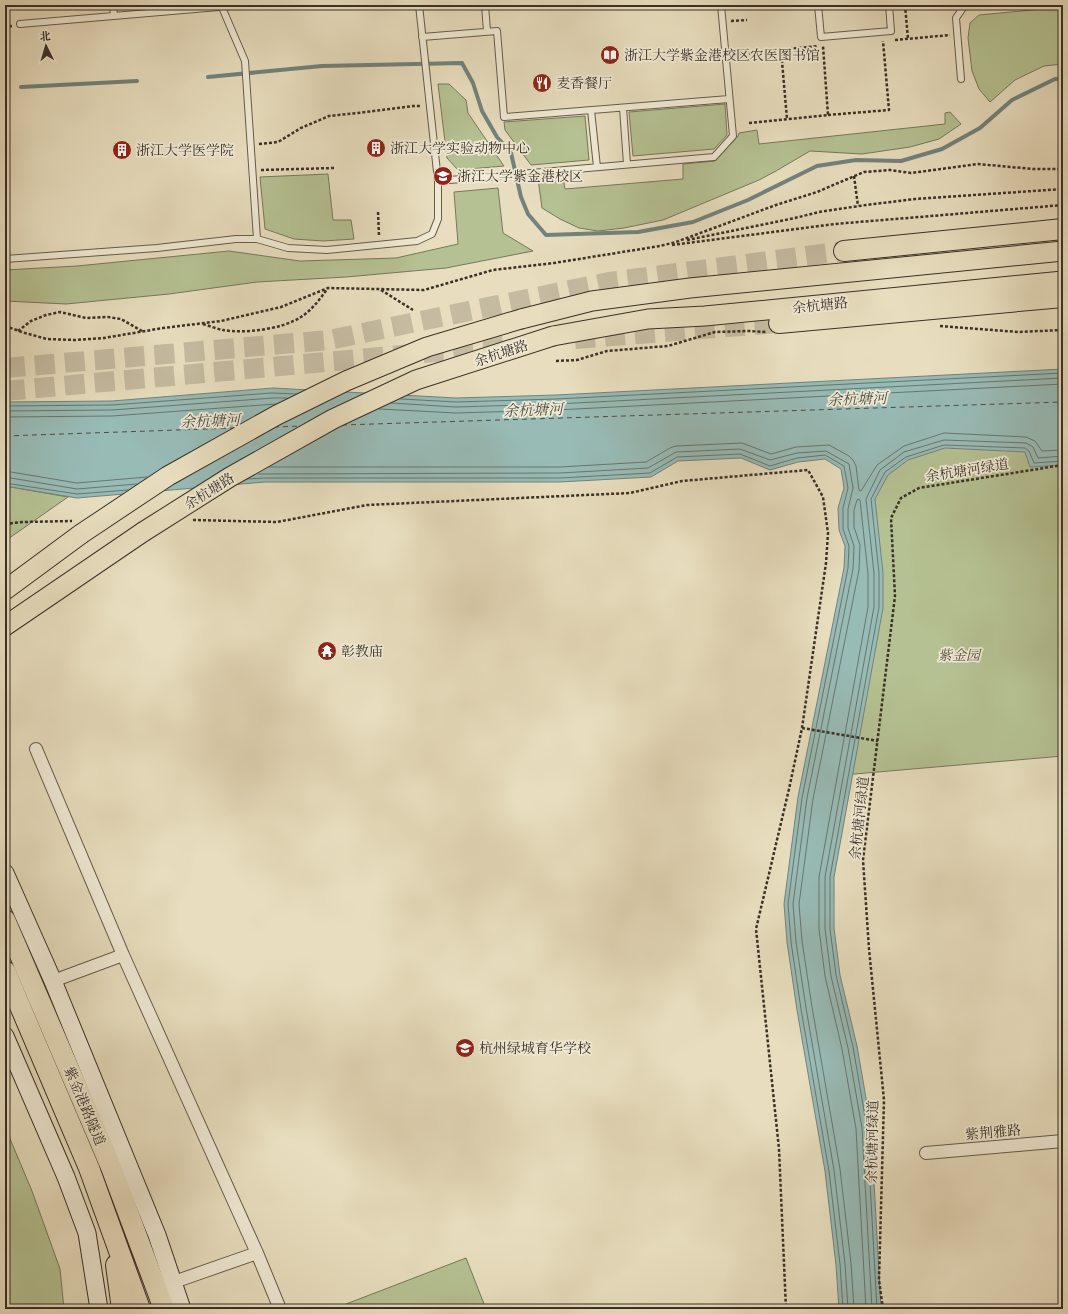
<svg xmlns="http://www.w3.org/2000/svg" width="1068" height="1314" font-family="'IM FELL DW Pica','Noto Serif SC',serif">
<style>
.green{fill:#b5c192;stroke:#77785c}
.water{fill:#98bbb6;stroke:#72837d}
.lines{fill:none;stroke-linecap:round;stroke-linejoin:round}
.shore{stroke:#68766e;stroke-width:1}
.stream{stroke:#72837d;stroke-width:4}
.ferry{stroke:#4c4c44;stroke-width:1;stroke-dasharray:5 4;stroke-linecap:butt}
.trunk-tunnel{stroke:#c5bba1;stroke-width:20;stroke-dasharray:20 10;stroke-linecap:butt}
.service-casing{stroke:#655c4d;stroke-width:8}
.minor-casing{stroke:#655c4d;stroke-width:14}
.secondary-casing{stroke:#393027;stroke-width:19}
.primary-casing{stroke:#393027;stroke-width:21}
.trunk-casing{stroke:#393027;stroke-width:22}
.path{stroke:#393027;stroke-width:2.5;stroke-dasharray:3 2;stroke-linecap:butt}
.service{stroke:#f0ead5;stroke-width:6}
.minor{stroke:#f0ead5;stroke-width:12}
.secondary{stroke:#f0ead5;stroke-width:17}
.primary{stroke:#e8debf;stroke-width:19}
.trunk{stroke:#e8debf;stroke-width:20}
.primary-bridge-casing{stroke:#393027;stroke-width:21;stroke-linecap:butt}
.primary-bridge{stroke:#e8debf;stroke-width:19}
.labels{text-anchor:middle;stroke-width:3.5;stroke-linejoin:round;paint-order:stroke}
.poi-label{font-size:14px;fill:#393027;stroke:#f0ead5;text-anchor:start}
.street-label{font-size:14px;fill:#393027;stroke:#f0ead5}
.park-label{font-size:14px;font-style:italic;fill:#524d3c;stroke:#f0ead5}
.water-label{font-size:15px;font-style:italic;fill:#4c4c44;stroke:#f0ead5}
</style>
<rect width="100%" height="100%" fill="#e8debf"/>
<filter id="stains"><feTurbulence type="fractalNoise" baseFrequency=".005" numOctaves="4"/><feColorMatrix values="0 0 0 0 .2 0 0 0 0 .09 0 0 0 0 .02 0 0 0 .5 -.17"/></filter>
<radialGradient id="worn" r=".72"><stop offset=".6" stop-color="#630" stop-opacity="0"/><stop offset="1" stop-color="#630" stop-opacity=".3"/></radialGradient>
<path class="green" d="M1063 7V64L1044 66 1015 80 990 102 979 89 972 71 968 38 970 23 979 15Z
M438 84H449L466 100 468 113 504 166 458 170 447 158Z
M725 104 727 135 714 149 633 156 629 112Z
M950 112 961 124 939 139 910 147 862 154 810 151 776 171 759 180 663 220 624 228 598 231 579 228 560 219 542 208 538 179 563 177 565 189 683 179V164L715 161 738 136 739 133 757 130 759 144 945 124V113Z
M585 116 589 160 531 165 505 130 504 122Z
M328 174 333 220H351L354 239 323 241 294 239 265 229 260 177Z
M498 188 503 233 533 251 446 268 346 277 257 282 169 294 66 304 5 301V270L77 266 229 251 300 261 396 258 458 244 454 192Z
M1063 433V756L843 775 869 492 895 437Z
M5 486 68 497 5 541Z
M5 1127 32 1191 60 1269 64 1309H5Z
M466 1258 486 1309H348L346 1304Z"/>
<path class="water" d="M1063 369V465L1030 467 1025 452 945 448 908 460 888 475 875 499 883 573V608L834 877V928L840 975 857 1046 871 1127 881 1309H839L836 1265 825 1171 797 1010 787 942 784 904 798 797 844 568 845 546 839 530 838 508 844 488 841 469 825 459 798 462 770 470 741 458 678 461 651 477 560 482H265L77 498 5 486V402L112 401 273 388 456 398 556 395Z"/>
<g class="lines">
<path class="shore" d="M401 399 456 402 556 399 1063 373
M391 403 456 407 556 404 1063 378
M5 406 112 405 272 393 297 394
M379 409 456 413 556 410 1063 384
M5 411 112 410 273 398H287
M5 417 112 416 276 404
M269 467H560L646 462 670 448 676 446 742 443 771 454 796 447 829 445 849 456 853 460 856 466 859 490 861 491 877 465 904 446 944 433 1026 437 1035 441 1042 451 1063 450
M5 471 77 483 147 477
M258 474 560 473 648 468 676 452 740 449 770 460 797 453 826 451 849 464 853 488 848 509V528L854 546 853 569 807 798 793 904 796 942 806 1008 834 1170 845 1264 848 1309
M5 477 77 489 137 484
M247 479 265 478H560L650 473 677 457 740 454 770 466 797 458 825 455 844 466 848 488 843 508V529L849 546 848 568 802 798 788 904 791 942 801 1009 829 1171 840 1264 843 1309
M5 483 77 494 128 490
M854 1309 851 1263 840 1169 812 1007 802 941 799 904 813 799 859 570 860 545 854 527V510L857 500 858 499 860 500 868 574V607L819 877V929L825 976 842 1049 856 1129 866 1309
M872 1309 862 1128 848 1048 831 976 825 929V877L874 607V573L866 499 880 470 904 452 944 440 1026 443 1033 447 1038 458 1063 456
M877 1309 867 1128 853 1047 836 975 830 929V877L879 607V573L871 499 885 472 906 457 944 445 1025 448 1029 451 1034 463 1063 461"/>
<path class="stream" d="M208 77 322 66 462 63 473 83 482 111 497 137 511 153 521 197 528 214 546 235 638 232 693 222 748 200 817 166 856 160 901 161 942 149 980 128 1012 100 1055 79H1063
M21 87 137 81"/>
<path class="ferry" d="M342 425 1063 402
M274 427 301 426
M5 436 235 428"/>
<path class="trunk-tunnel" d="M575 339 779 323
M5 368 329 340 609 282 844 251
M5 391 513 345"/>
<g class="service-casing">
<path id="service" d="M113 5 114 16
M221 5 245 61 257 239
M419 5 438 181 714 157 733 136 721 5
M485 5 487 31
M818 5 821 37 891 31 889 5
M20 24 242 5
M422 37 497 31 504 117 729 99
M961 79 956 18 965 5
M623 108 627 164
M591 110 597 167
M5 259 157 248 236 239H257L288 248 327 250 417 241 432 234 438 219V181"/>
</g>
<g class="minor-casing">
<path id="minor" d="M36 749 123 955 257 1253 280 1309
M53 981 123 955
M926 1153 1063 1141
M174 1282 257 1253"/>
</g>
<g class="secondary-casing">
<path id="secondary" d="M5 873 53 981 157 1235 182 1309
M5 1036 66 1177 87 1233 99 1309"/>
</g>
<g class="primary-casing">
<path id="primary" d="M521 319 592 301 690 288 1063 251
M553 336 648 319 705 316 1063 281
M5 590 81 534
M5 626 143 532"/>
</g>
<g class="trunk-casing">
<path id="trunk" d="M844 251 1063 229
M779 323 1063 297
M5 920 111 1167 164 1309
M5 971 89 1168 140 1309
M116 1265 122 1309"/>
</g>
<path class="path" d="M905 5 908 39
M731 21 747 20
M5 27 12 26
M895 40 950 35
M781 50 787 119
M734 55 818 46
M828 115 889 110 883 41
M749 123 828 115 823 46
M259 144 278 142 301 128 329 116 358 113 413 106H421
M261 170 334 168
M854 176 858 206
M378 212 379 236
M687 240 795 218 819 212 866 205 915 199 1063 189
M672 245 835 224 1063 205
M381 290 413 310
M203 324C210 326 217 329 223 330 244 334 283 329 301 317 312 310 320 299 328 288
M5 326 25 333 47 339 75 340 104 338 163 328 221 321 281 307 328 288 424 290 493 270 554 263 660 246 676 242 776 205 817 192 864 172 890 170 911 173 978 164 1033 169H1063
M940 326 1018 332 1063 330
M5 331 10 328
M18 331 31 321 46 315 60 312 86 318 108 317 121 319 142 331
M556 361 577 360 607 351 668 346 715 332 749 331 766 332
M193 520 277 522 367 505 630 493 682 481 808 470 823 497 828 533 826 563 802 728 789 789 756 929 779 1149 786 1309
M5 524 22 522 72 521
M802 728 878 741
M883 1309 879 1280 884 1100 869 949 863 860 895 596 891 518 901 498 919 488 1063 465"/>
<use href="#service" class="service"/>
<use href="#minor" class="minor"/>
<use href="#secondary" class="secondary"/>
<use href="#primary" class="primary"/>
<use href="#trunk" class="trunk"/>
<g class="primary-bridge-casing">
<path id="primary-bridge" d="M143 532 230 477 333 419 416 380 553 336
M81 534 168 476 277 415 346 381 427 347 521 319"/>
</g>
<use href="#primary-bridge" class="primary-bridge"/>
</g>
<defs>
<g id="library-disc" transform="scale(1)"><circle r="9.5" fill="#8f2418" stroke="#f0ead5"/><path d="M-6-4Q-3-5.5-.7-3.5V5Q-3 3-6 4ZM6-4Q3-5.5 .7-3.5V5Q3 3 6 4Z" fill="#fff"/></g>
<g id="restaurant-disc" transform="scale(1)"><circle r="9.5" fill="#8f2418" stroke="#f0ead5"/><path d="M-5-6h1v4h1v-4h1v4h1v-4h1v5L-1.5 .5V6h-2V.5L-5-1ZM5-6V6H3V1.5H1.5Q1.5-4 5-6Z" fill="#fff"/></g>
<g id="building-disc" transform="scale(1)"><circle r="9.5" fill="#8f2418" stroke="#f0ead5"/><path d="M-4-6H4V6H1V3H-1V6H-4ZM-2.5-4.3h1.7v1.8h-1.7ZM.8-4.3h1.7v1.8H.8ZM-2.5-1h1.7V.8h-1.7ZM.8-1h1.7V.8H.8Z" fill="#fff"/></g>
<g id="university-disc" transform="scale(1)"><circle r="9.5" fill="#8f2418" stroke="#f0ead5"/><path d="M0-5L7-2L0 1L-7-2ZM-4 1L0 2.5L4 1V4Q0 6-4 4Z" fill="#fff"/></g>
<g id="temple-disc" transform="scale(1)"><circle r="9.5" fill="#8f2418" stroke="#f0ead5"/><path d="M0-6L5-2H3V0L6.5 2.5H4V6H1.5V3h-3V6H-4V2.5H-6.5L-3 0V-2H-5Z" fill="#fff"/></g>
<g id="school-disc" transform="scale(1)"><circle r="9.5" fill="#8f2418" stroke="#f0ead5"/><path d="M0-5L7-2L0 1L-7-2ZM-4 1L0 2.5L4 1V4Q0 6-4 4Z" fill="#fff"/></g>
</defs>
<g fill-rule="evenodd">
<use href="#library-disc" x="610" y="55"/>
<use href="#restaurant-disc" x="542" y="83"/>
<use href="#building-disc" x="376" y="148"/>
<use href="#building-disc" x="122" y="150"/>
<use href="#university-disc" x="443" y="176"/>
<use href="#temple-disc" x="327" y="651"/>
<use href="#school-disc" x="465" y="1048"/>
</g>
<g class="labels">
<g class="poi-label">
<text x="624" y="60">浙江大学紫金港校区农医图书馆</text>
<text x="556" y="88">麦香餐厅</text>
<text x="390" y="153">浙江大学实验动物中心</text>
<text x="136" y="155">浙江大学医学院</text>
<text x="457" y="181">浙江大学紫金港校区</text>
<text x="341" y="656">彰教庙</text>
<text x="479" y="1053">杭州绿城育华学校</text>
</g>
<g class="street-label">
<text transform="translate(820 305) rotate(-6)" y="5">余杭塘路</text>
<text transform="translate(501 353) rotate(-18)" y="5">余杭塘路</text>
<text transform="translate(967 470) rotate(-9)" y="5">余杭塘河绿道</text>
<text transform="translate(209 491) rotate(-32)" y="5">余杭塘路</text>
<text transform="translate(859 818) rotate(-84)" y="5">余杭塘河绿道</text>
<text transform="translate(85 1106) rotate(67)" y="5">紫金港路隧道</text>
<text transform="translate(993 1132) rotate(-5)" y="5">紫荆雅路</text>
<text transform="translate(872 1142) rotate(-89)" y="5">余杭塘河绿道</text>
</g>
<g class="park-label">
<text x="959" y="660">紫金园</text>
</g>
<g class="water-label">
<text transform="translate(857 399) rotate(-2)" y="5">余杭塘河</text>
<text transform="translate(533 410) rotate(-2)" y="5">余杭塘河</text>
<text transform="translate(210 421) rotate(-2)" y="5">余杭塘河</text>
</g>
</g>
<rect width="1068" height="1314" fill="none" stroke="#e8debf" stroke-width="20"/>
<rect x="6" y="6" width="1056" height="1302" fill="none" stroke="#393027" stroke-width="2"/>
<rect x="10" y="10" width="1048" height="1294" fill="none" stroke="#393027"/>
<g transform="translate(46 46) rotate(355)" stroke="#f0ead5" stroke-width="3" paint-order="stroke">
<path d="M0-3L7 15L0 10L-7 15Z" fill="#393027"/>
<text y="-6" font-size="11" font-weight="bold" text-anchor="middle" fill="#393027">北</text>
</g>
<rect width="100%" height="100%" filter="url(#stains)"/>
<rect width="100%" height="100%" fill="url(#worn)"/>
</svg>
